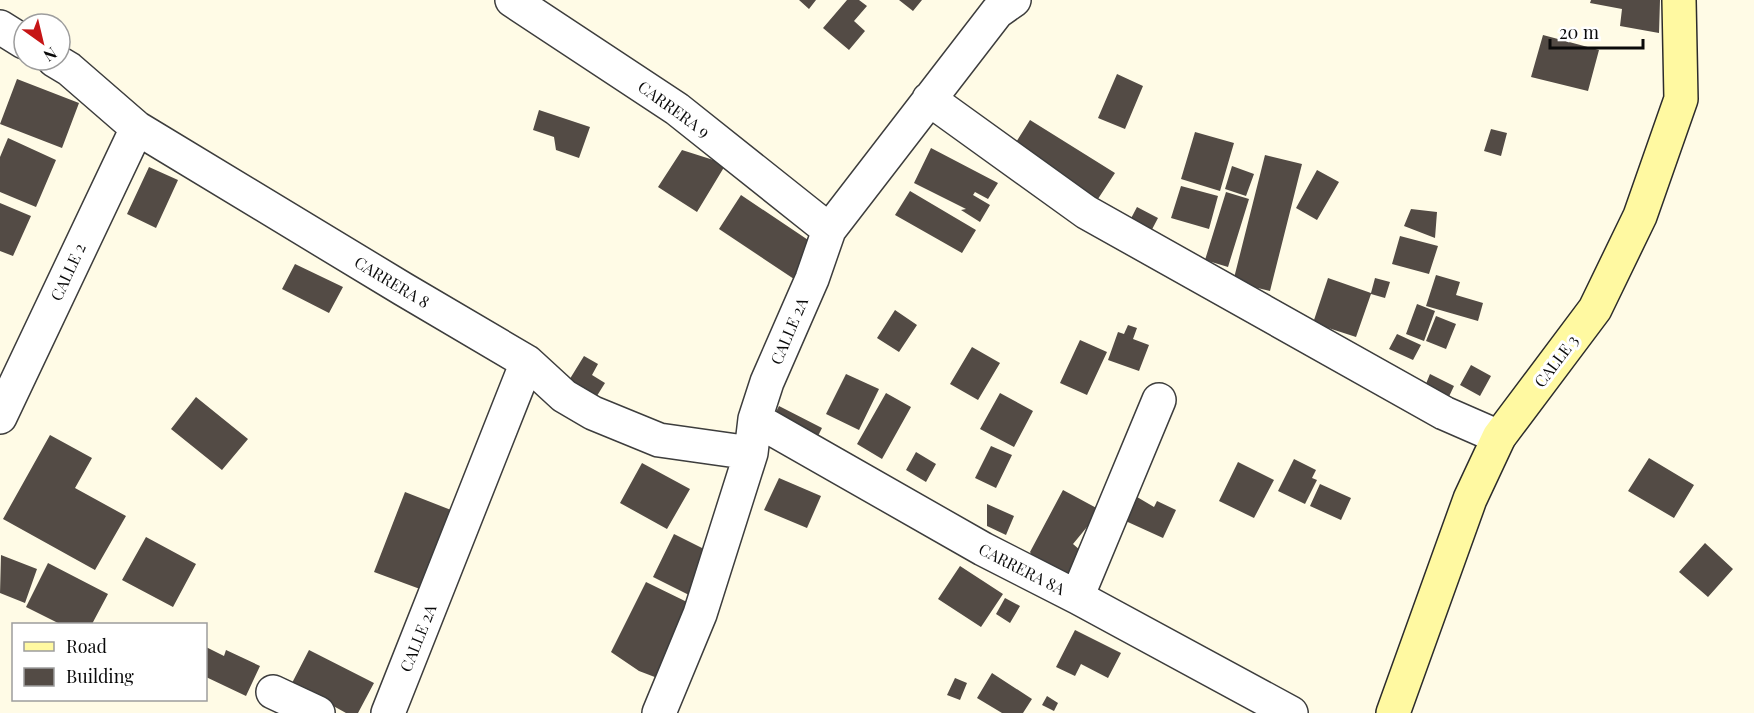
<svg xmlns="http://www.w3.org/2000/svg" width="1754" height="713" font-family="'Playfair Display',serif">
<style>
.building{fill:#534b45}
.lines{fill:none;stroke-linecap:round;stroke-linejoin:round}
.street-casing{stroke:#3d3d3d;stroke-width:36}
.secondary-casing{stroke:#2c2c2c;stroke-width:36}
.street{stroke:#fff;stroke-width:33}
.secondary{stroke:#fff9a1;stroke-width:33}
.labels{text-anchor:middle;stroke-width:6;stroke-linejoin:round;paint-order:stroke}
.street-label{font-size:16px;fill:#0a0a0a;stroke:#fff}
</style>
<rect width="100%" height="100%" fill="#fffbe6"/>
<path class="building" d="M799 0H816L809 9Z
M847 0H859L867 6 854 21 865 31 849 50 823 28Z
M899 0H922L913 11Z
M1591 0H1660L1659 33 1620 26 1622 9 1590 3Z
M1543 35 1599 50 1588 91 1531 77Z
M1117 74 1143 86 1125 129 1098 118Z
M17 79 79 103 62 148 0 124Z
M539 110 590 127 579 158 556 150 554 137 533 130Z
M1030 120 1115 173 1092 208 1008 155Z
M1491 129 1507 133 1501 156 1484 151Z
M1195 132 1234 143 1220 191 1181 179Z
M8 138 56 160 36 207 0 192V157Z
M931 148 998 183 988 199 975 192 973 195 990 205 980 222 961 210 966 209 914 183Z
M682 150 726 164 697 212 658 187Z
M1265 155 1302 164 1270 291 1233 282Z
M1232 166 1254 174 1246 196 1225 189Z
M149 167 178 180 156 228 127 214Z
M1317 170 1339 182 1317 220 1296 208Z
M1181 186 1218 196 1209 229 1171 218Z
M910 191 976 230 962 253 895 215Z
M1226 192 1249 199 1228 267 1205 260Z
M741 195 820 248 797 281 719 229Z
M0 203 31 216 13 256 0 251Z
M1137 207 1158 218 1148 237 1127 226Z
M1411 209 1437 212 1435 238 1404 226Z
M1400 236 1438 246 1429 274 1392 264Z
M295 264 343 287 329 313 282 289Z
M1436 275 1460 282 1456 295 1483 303 1478 321 1426 306Z
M1328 278 1371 293 1375 278 1390 282 1385 298 1371 294 1356 337 1313 323Z
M1417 304 1435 311 1424 341 1406 334Z
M895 310 917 325 899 352 877 338Z
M1436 316 1456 324 1446 349 1426 341Z
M1128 325 1137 328 1133 339 1149 345 1139 371 1108 360 1118 332 1124 334Z
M1397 334 1421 345 1413 360 1389 349Z
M1080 340 1107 352 1087 395 1060 383Z
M972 347 1000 363 978 400 950 384Z
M584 356 598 364 592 375 605 383 590 407 563 390Z
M1471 365 1491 376 1480 396 1460 385Z
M846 374 879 389 859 430 826 414Z
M1430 374 1454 386 1444 407 1421 396Z
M886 393 911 407 882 459 857 444Z
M1000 393 1033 411 1014 447 980 429Z
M196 397 248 439 222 470 171 429Z
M779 406 822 428 814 444 770 423Z
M50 435 92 458 75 488 126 516 95 570 3 519Z
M991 446 1012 455 996 488 975 478Z
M916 452 936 464 926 482 906 470Z
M1649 458 1694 485 1674 518 1628 491Z
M1294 459 1316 470 1312 478 1317 480 1305 504 1278 491Z
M1238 462 1274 480 1254 518 1219 501Z
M642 463 690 489 667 529 620 503Z
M779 478 821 496 807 528 764 510Z
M1320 484 1351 498 1341 520 1310 506Z
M1063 490 1102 511 1092 529 1087 527 1073 544 1080 550 1068 584 1041 570 1030 552Z
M405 492 451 510 420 589 374 572Z
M1132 494 1154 507 1157 501 1176 510 1163 538 1119 518Z
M987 504 1014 516 1006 535 987 526Z
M674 534 712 553 691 596 653 577Z
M146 537 196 564 173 607 122 580Z
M1705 543 1733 569 1708 597 1679 572Z
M1 555 37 569 25 603 0 593Z
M48 563 108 594 92 624H60L26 607Z
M960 566 1003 594 981 627 938 599Z
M646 582 687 602 660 679 639 671 611 652Z
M1005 598 1020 606 1010 623 996 614Z
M1075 630 1121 653 1108 678 1081 664 1075 676 1056 667Z
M206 647 224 656 226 650 260 666 246 696 206 677Z
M309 650 374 683 358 713H346L292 683Z
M992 673 1032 699 1023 713H1002L977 698Z
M955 678 967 683 960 700 947 695Z
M1047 696 1058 703 1054 711 1042 705Z"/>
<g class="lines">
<g class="street-casing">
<path id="street" d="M512 0 677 109 829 230
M0 27 24 42
M54 60 69 69 137 128 403 289 527 362 564 396 593 413 659 440 751 453
M929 99 1086 212 1444 413 1499 437
M0 417 137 128
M755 419 983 549 1077 597 1291 713
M1077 597 1159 400
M273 692 318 713
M388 713 527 362
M659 713 700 614 751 453 755 419 767 382 812 279 829 230 997 12 1014 0"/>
</g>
<g class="secondary-casing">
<path id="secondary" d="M1393 713 1470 499 1499 437 1595 309 1640 216 1681 99 1679 0"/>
</g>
<use href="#street" class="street"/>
<use href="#secondary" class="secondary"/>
</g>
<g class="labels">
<g class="street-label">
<text transform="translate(674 109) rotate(36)" y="6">CARRERA 9</text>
<text transform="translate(68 272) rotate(-65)" y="6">CALLE 2</text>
<text transform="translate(392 282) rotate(31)" y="6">CARRERA 8</text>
<text transform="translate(789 331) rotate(-67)" y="6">CALLE 2A</text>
<text transform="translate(1556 361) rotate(-53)" y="6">CALLE 3</text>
<text transform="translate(1022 569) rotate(27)" y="6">CARRERA 8A</text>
<text transform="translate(418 638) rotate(-68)" y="6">CALLE 2A</text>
</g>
</g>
<rect x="12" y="623" width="195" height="78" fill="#ffffff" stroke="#9d9d9d" stroke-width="1.5"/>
<rect x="24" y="642" width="30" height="9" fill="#fff9a1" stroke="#9d9d9d" stroke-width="1.5"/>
<text x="66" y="653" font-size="18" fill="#0a0a0a">Road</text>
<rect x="24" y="668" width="30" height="18" fill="#534b45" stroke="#9d9d9d" stroke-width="1.5"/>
<text x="66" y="683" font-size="18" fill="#0a0a0a">Building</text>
<g transform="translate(42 42) rotate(146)"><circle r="28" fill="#ffffff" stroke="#9d9d9d" stroke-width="1.5"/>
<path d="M0-4.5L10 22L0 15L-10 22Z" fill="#c61516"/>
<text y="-9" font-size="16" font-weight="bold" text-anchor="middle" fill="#0a0a0a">N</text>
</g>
<path d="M1550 39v9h93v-9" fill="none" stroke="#0a0a0a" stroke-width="3"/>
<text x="1559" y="39" font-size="18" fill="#0a0a0a" stroke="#ffffff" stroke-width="4.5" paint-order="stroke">20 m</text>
</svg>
